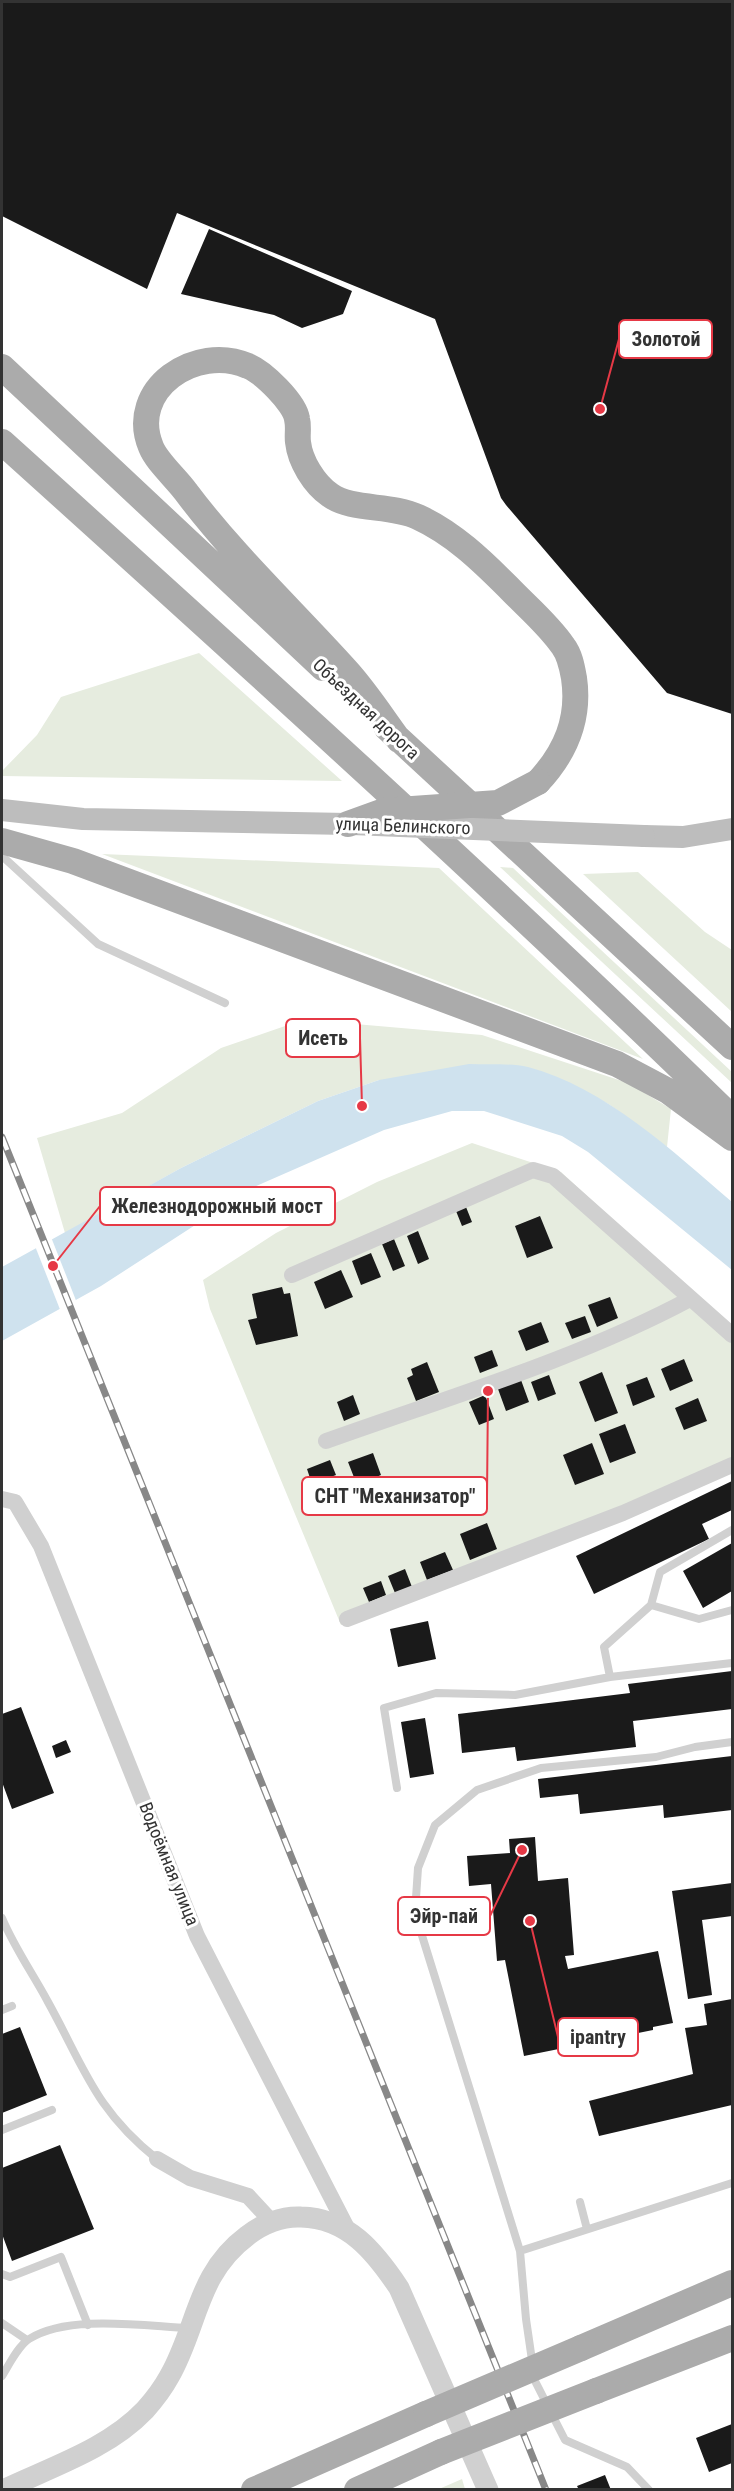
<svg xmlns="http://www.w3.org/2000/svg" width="734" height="2491" font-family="'Roboto Condensed',sans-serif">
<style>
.green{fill:#e6ecdf}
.water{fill:#cfe2ee}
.pier{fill:#fff}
.building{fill:#1a1a1a}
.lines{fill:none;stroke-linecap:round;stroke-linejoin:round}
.service{stroke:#d0d0d0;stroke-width:8}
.minor{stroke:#d0d0d0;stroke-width:16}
.tertiary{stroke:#d0d0d0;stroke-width:21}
.secondary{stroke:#bdbdbd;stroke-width:22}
.primary{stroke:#ababab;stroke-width:26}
.rail-casing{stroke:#888;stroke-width:7}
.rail{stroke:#fff;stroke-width:4.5;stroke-dasharray:14;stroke-linecap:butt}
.secondary-bridge{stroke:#bdbdbd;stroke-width:22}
.primary-bridge{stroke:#ababab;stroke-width:26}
.labels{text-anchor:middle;stroke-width:6;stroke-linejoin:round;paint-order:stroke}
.street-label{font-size:18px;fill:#333;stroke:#fff}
.leader{fill:none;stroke:#e63946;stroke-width:2}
.callout-dot{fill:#e63946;stroke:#fff;stroke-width:2}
.callout{fill:#fff;stroke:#e63946;stroke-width:2}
.callout-label{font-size:20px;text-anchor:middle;font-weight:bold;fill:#333}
</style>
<rect width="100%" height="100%" fill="#fff"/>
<path class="green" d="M199 653 342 781 2 776V771L37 735 61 697Z
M102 854 439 868 643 1059Z
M500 867 513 868 732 1072V1083Z
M638 872 705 932 732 950V1012L583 874Z
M332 1022 482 1035 628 1083 671 1109 667 1147 610 1105 586 1092 379 1080 318 1101 181 1168 65 1233 37 1138 122 1113 221 1048 288 1025Z
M472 1143 561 1172 732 1329V1471L607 1524 341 1625 210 1309 203 1280 276 1233 377 1182Z
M462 2479 465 2489H439Z"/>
<path class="water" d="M469 1064C488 1065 510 1063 528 1067 604 1087 674 1152 732 1202V1270L588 1152 562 1136 484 1111H452L384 1130 254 1187 101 1286 2 1341V1267L181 1168 318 1101 379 1080Z"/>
<path class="pier" d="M51 1237 77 1303 61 1312 35 1246Z"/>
<path class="building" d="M2 2H732V714L667 693 506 505 501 498 435 319 177 213 147 289 2 216Z
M209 229 352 291 343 314 302 328 274 315 181 294Z
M466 1207 472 1222 462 1226 456 1211Z
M540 1216 553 1248 527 1258 515 1226Z
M418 1231 429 1259 418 1264 407 1236Z
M394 1239 405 1266 393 1271 382 1244Z
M371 1253 381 1277 361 1285 352 1261Z
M341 1270 353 1297 325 1309 314 1282Z
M282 1287 284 1294 290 1293 298 1336 256 1345 248 1320 257 1318 252 1294Z
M610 1297 618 1318 597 1327 588 1305Z
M585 1316 591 1332 572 1339 565 1323Z
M541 1322 549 1342 526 1351 518 1331Z
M492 1350 498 1366 480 1373 474 1357Z
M684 1359 693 1381 670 1391 661 1369Z
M427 1362 439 1392 416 1401 407 1378 413 1375 411 1369Z
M602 1372 618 1413 595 1422 579 1382Z
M549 1375 556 1394 538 1401 531 1382Z
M647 1377 655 1397 633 1406 626 1385Z
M521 1380 529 1402 506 1411 498 1389Z
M353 1395 360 1414 344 1421 337 1402Z
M485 1395 494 1419 479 1425 469 1402Z
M698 1398 707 1421 684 1430 675 1408Z
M625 1424 636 1453 610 1463 599 1434Z
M592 1443 604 1474 575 1485 563 1455Z
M373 1453 381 1475 357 1485 348 1462Z
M330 1460 336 1475 312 1484 307 1469Z
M732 1481V1510L702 1524 709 1539 594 1594 576 1556Z
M487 1523 497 1549 470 1560 460 1534Z
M732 1543V1591L703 1608 683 1571Z
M445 1552 453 1570 427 1580 420 1562Z
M405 1569 412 1587 395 1593 388 1576Z
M381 1581 386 1595 369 1602 363 1588Z
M428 1621 436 1659 398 1667 390 1629Z
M732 1671V1709L633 1721 636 1747 517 1761 515 1747 462 1753 458 1714 630 1693 628 1684Z
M21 1707 54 1793 12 1809 2 1782V1714Z
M425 1718 434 1774 410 1778 401 1722Z
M66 1740 71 1752 56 1758 52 1746Z
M732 1756V1810L664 1818 663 1805 580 1814 578 1794 540 1798 538 1779Z
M535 1837 538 1881 568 1878 574 1955 565 1956 568 1969 658 1951 673 2023 653 2027V2030L524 2056 505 1960 497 1961 491 1884 469 1886 467 1856 510 1853 509 1839Z
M732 1883V1916L702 1920 712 1995 688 1999 672 1891Z
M732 1999V2105L599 2136 589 2101 693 2074 685 2028 707 2025 704 2004Z
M20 2027 47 2095 2 2113V2034Z
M60 2145 94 2229 12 2261 2 2234V2168Z
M732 2424V2463L709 2472 696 2438Z
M605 2475 611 2490H579L577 2486Z"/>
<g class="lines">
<path class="service" d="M2 856 98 944 225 1003
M651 1605 660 1572 732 1530
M610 1677 604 1647 651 1605 699 1619 732 1610
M397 1788 384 1708 436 1693 515 1695 610 1677 732 1663
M2 1918C14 1947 33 1974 48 2002 84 2067 95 2110 157 2159
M2 2010 12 2006
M2 2130 52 2110
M580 2202 587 2229
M520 2251 732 2183
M2 2274 10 2277 61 2257 88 2325
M2 2323 27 2340
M2 2376C9 2365 18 2346 29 2339 68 2314 144 2326 189 2328
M649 2490 627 2467 565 2440 535 2381 526 2319 520 2251 415 1913 418 1868 435 1825 477 1790 541 1768 656 1757 695 1747 732 1742"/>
<path class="minor" d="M292 1275 533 1170 553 1176 732 1335
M326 1441C446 1398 578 1359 690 1299
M2 1499 15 1502 41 1546 197 1936 348 2230
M347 1619 623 1513 732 1465
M157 2159 190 2178 248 2196 272 2222"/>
<path class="tertiary" d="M3 2490C51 2467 108 2449 145 2410 153 2401 163 2388 169 2377 198 2327 196 2274 247 2236 262 2224 282 2216 301 2217 348 2218 375 2252 399 2288L488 2490"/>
<path class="secondary" d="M2 810 83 819 348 824
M644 836 683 837 732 829"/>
<path class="primary" d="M2 367 323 668
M2 442C248 664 494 886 732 1118
M387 728 732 1047
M399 740C382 717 366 692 347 671 293 611 234 556 186 492 176 478 157 462 151 447 127 389 196 343 248 366 263 372 295 403 297 419 299 427 297 435 298 442 300 461 314 484 330 495 352 511 391 504 418 517 453 533 481 560 508 587 526 606 548 624 563 646 570 655 572 667 574 678 580 719 566 752 538 782
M2 841 73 861 617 1064 668 1091 732 1138
M581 2348 732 2283
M596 2391 732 2338
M254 2490 426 2414
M357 2490 441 2452"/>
<g class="rail-casing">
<path id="rail" d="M2 1137 546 2490"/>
</g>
<use href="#rail" class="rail"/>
<path class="secondary-bridge" d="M352 824 644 836"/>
<path class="primary-bridge" d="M348 824 384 811 498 803 538 782
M426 2414 581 2348
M441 2452 596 2391"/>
</g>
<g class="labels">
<g class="street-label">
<text transform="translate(366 709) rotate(43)" y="6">Объездная дорога</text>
<text transform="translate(403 826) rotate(2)" y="6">улица Белинского</text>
<text transform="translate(169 1864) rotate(68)" y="6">Водоёмная улица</text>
</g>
</g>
<path class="leader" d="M600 409L619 339M362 1106L360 1038M53 1266L100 1206M488 1391L487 1496M522 1850L490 1916M530 1921L558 2037"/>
<g class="callout-dot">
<circle cx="600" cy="409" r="6"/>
<circle cx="362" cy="1106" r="6"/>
<circle cx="53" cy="1266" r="6"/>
<circle cx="488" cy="1391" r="6"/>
<circle cx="522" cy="1850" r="6"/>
<circle cx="530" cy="1921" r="6"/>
</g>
<g class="callout">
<rect x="619" y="320" width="93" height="38" rx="6"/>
<rect x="286" y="1019" width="74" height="38" rx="6"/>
<rect x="100" y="1187" width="235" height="38" rx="6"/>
<rect x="302" y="1477" width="185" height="38" rx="6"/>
<rect x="398" y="1897" width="92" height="38" rx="6"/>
<rect x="558" y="2018" width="80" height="38" rx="6"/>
</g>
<g class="callout-label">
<text x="666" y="346">Золотой</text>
<text x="323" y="1045">Исеть</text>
<text x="217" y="1213">Железнодорожный мост</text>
<text x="395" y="1503">СНТ "Механизатор"</text>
<text x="444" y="1923">Эйр-пай</text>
<text x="598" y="2044">ipantry</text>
</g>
<rect width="734" height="2491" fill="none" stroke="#333333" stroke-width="6"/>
</svg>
